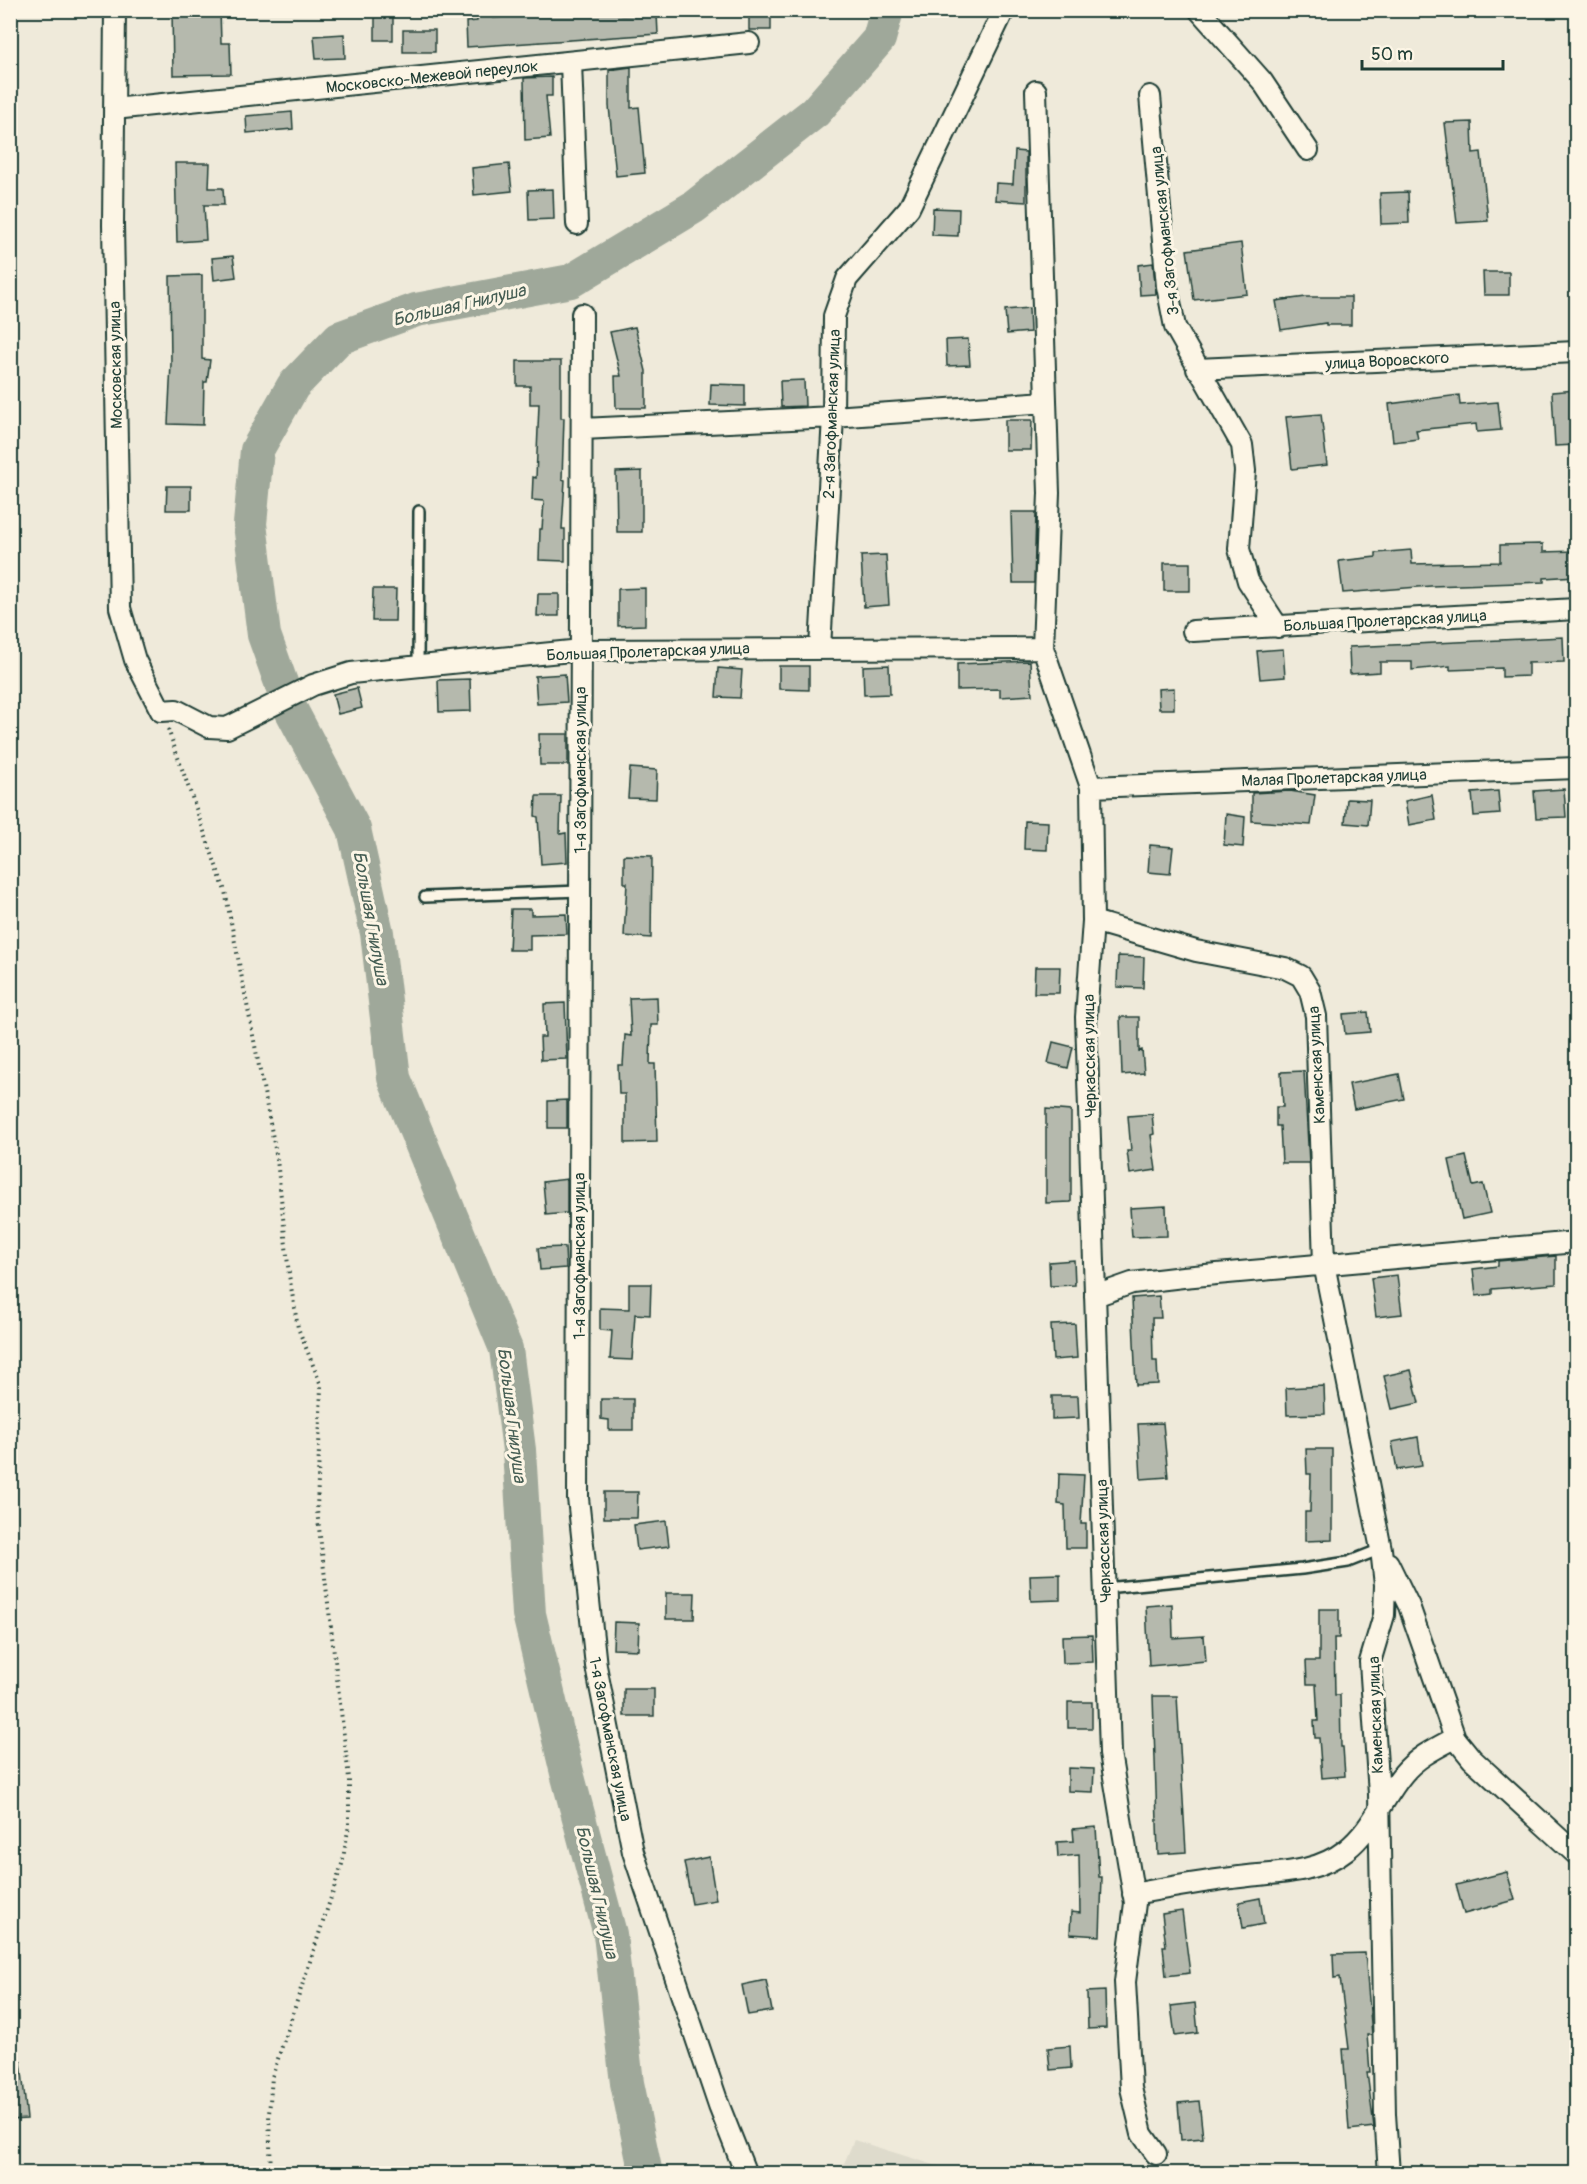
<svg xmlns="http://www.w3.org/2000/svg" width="1587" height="2184" font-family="Pangolin,sans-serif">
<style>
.built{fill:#dedbcc}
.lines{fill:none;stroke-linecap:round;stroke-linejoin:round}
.river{stroke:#9fa89a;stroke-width:34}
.building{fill:#b5b9ad;stroke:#1f3d34;stroke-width:1.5}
.lane-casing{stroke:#1f3d34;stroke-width:14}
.street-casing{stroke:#1f3d34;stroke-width:24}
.path{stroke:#1f3d34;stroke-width:4;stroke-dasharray:1.5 4.5;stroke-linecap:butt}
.lane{stroke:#fcf5e5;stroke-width:9}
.street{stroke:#fcf5e5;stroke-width:20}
.labels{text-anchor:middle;stroke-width:6;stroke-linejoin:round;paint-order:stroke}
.street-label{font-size:16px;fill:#1f3d34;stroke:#fcf5e5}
.water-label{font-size:18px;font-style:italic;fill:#455d53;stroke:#fcf5e5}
</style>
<rect width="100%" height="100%" fill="#efeada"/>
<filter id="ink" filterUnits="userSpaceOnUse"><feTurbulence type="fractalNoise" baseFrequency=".0167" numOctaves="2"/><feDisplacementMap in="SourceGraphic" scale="12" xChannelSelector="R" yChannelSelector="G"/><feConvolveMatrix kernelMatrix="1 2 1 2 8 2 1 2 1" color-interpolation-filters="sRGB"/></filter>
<g filter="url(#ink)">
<path class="built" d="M854 2140 960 2173H840Z"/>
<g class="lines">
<path class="river" d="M646 2174 627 2083 610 1934 567 1773 529 1614 519 1450 506 1349 394 1078 377 933 354 829 290 708 264 635 250 524 257 450 293 386 339 338 416 310 571 281 694 207 815 112 879 39 887 10"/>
</g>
<path class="building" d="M172 10H220L221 43H230L231 74 173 75Z
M375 10H393V40H375Z
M477 10H493V18L537 15V10H622V15L657 14 658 34 467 47 466 22 477 21Z
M749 10H771V30H749Z
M403 30H435V52H403Z
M344 34 345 58 316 59 314 36Z
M631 67V108L639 107 645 173 616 176 609 106V70Z
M552 77V96H546L550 138 525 140 524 78Z
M292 112 293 129 247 133 246 116Z
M1472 122 1473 153 1481 152 1488 221 1457 223 1445 123Z
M1015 151 1026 152V202L995 200 996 183 1013 184Z
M175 163H210L209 188H223L224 205H204L206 240 177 242Z
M509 164 512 191 474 195 472 168Z
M553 189 554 219 529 220 528 190Z
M1408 192 1409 223 1381 224 1380 193Z
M933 208 959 209 958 236 932 235Z
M1241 243 1247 294 1194 300 1187 250Z
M233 256 236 277 214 280 212 258Z
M1153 263 1156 294 1140 295 1138 265Z
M1483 272H1509V295H1484Z
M202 275V359L210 360 207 382H204L203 425 168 424 171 364 170 276Z
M1306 297H1351V325H1326V323L1281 330 1276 301Z
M1029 308 1030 332 1007 334 1005 310Z
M635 327 646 371V408H616L615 376H621L610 332Z
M968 339 970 365 947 366 946 340Z
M517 361H561V418H564L562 479 565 480 562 529H565V561L539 560 540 529H542L544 501 532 500 533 477 536 478 539 404H530V386H517Z
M804 380 805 406 781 407 780 381Z
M711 384 745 385V406L710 405Z
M1576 390V445L1555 446 1552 392Z
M1459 395 1460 405 1498 402 1501 430 1477 432 1476 424 1416 430 1418 439 1393 442 1389 404Z
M1321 414 1327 465 1292 469 1286 417Z
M1005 420H1032L1031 450H1005Z
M642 471V532H617L616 472Z
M167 486H191V510H166Z
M1011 512H1036L1034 583H1013Z
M1543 544V552L1576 551V576L1544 578V582L1431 586 1343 593 1339 561 1376 557V553L1411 550 1412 564 1500 562V545Z
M886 555 889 605 864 607 861 556Z
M1164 563H1190V591H1164Z
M645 588V625L618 626V589Z
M373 589H396L395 621H372Z
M538 594H559V616H537Z
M1563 637 1564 662 1528 663V676L1502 677V668L1450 670V666L1412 670V662H1380V672L1350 674 1349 647Z
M1283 649 1285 677 1260 679 1257 651Z
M1030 661 1032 695 1000 697V689L957 690V664Z
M889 665 890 694 864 695 863 666Z
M779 666H809V690L779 689Z
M718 668 742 670 740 698 716 697Z
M565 674 567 702 537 704 535 676Z
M470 679 471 711 439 712 438 680Z
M357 688 362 708 338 714 333 694Z
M1174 688V709H1159L1158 689Z
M539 734H568V765H540Z
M630 768 657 770 656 799 628 798Z
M1564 789 1566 817 1536 818 1534 791Z
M1290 791 1315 795 1311 825 1252 821V793Z
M1498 791 1500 814 1474 816 1472 793Z
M1432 795 1436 820 1409 825 1405 801Z
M536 796H561L560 834 566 833 567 862 541 864 538 817 535 816Z
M1347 799 1370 800 1368 825 1345 823Z
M1226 814 1245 817 1243 847 1224 845Z
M1025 821 1048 822 1047 850 1024 849Z
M1150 845 1173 847 1170 874 1148 872Z
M624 855 652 856 651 938 624 936 627 883H624Z
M511 909H531V915L566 914 567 934 530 935V950H509Z
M1118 956 1144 957 1143 988 1117 987Z
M1035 967H1060L1059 993H1034Z
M657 997 658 1025H651L650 1064H655L657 1142 625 1143V1094H619L618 1065H623L625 1035 631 1036 629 998Z
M565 1003 567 1059 541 1060 540 1037H545L544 1004Z
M1368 1012 1370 1032 1345 1034 1343 1014Z
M1120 1017H1139V1051L1142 1050 1144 1073 1122 1075Z
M1053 1042 1073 1047 1068 1068 1048 1063Z
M1304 1071 1309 1163H1282L1280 1126H1276V1107H1283L1281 1072Z
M1399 1074 1404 1099 1354 1109 1349 1084Z
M567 1100V1128H548V1101Z
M1046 1109 1071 1111V1202L1046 1203Z
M1152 1114 1154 1134 1151 1135 1156 1170 1130 1174 1127 1151H1131L1128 1116Z
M1466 1156 1473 1186 1483 1184 1490 1213 1462 1219 1449 1160Z
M567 1179V1213L546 1215 543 1182Z
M1166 1206 1167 1236 1132 1237 1130 1208Z
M565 1247 566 1268 540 1270 538 1248Z
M1556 1256V1284L1492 1289V1294L1476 1296 1473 1269 1498 1266V1261Z
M1074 1260 1075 1285 1050 1286 1049 1262Z
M1397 1275 1402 1314 1376 1317 1371 1278Z
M629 1284H651L650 1315 635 1314 632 1360 610 1359 612 1331 600 1330V1308L629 1309Z
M1159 1296 1161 1318H1152L1153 1361H1157L1158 1384 1136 1385 1132 1298Z
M1075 1324 1077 1358 1053 1360 1051 1325Z
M1411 1370 1419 1403 1392 1409 1384 1376Z
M1324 1386 1325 1414 1287 1415 1286 1388Z
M1052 1396H1078L1079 1418 1052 1419Z
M601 1399H633V1430H609V1420L601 1419Z
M1163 1423 1168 1477 1141 1479 1138 1424Z
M1418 1437 1422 1466 1397 1470 1392 1442Z
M1306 1449H1332V1540L1305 1541V1512H1310L1311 1474H1307Z
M1059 1474 1084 1475 1081 1524H1086V1548H1066L1065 1505 1058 1504Z
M604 1492H638L637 1518H604Z
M666 1521 669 1546 637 1550 634 1525Z
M1060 1574V1600L1031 1601 1030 1575Z
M666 1593H695L694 1619H666Z
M1172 1604 1173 1638 1204 1636 1206 1661 1149 1666 1146 1606Z
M1319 1609H1339V1638H1334L1335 1695H1340L1341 1747H1343L1345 1776 1322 1778 1319 1738H1315L1314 1721H1318L1316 1684H1307L1306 1661H1319Z
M614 1622 639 1623 638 1650 613 1649Z
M1092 1635 1093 1662 1063 1663 1062 1636Z
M624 1689H654V1716H624Z
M1153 1696H1177L1186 1852 1158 1854Z
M1068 1702H1092V1728H1068Z
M1068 1768 1094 1769 1093 1792 1068 1791Z
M1096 1827 1099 1877H1102L1100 1936 1070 1934 1071 1912 1080 1913 1079 1855 1058 1857 1057 1842 1074 1841 1073 1829Z
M709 1857 716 1900 692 1904 684 1862Z
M1507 1872 1515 1900 1464 1914 1456 1885Z
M1260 1898 1264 1924 1243 1928 1239 1902Z
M1182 1911 1190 1973 1166 1976 1163 1946H1166L1162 1914Z
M1365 1953 1372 2035H1367L1370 2072H1367L1374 2127 1349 2130 1343 2049H1349L1340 1977 1334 1978 1333 1954Z
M766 1980 772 2011 748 2015 742 1985Z
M1105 1991 1106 2028 1088 2029 1087 1992Z
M1195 2003 1198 2033 1175 2036 1171 2006Z
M1070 2046 1071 2068 1050 2070 1048 2048Z
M10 2062H21L27 2119 10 2120Z
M1199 2101 1203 2138 1181 2140 1178 2103Z"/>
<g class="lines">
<g class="lane-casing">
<path id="lane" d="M418 666 419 511
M425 897 580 891
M1105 1588 1302 1569 1348 1562 1381 1549"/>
</g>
<g class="street-casing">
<path id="street" d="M115 10 113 225 120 608 135 660 161 711 176 710 209 727 227 728 313 685 351 673 581 650 1043 648
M1199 10 1262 81 1308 150
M571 62 577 224
M1036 91 1049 493 1043 648 1091 787 1093 921 1086 1017 1110 1753 1135 1903 1125 1982 1131 2088 1142 2134 1156 2154
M1150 96 1167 286 1175 327 1242 445 1245 471 1239 549 1248 581 1278 627
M114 109 749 43
M582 314 578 1498 596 1666 633 1852 719 2106 746 2174
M1197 369 1576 352
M582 429 833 417 1046 402
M1193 631 1576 609
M820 648 833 417 834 316 847 279 909 208 1004 10
M1091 787 1576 768
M1093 921 1196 951 1285 968 1301 976 1310 991 1316 1016 1324 1264 1381 1549 1385 1585 1384 1615 1370 1662 1379 1794 1385 2114 1389 2174
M1095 1296 1132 1283 1183 1277 1576 1242
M1388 1563 1409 1606 1455 1738 1472 1759 1576 1854
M1133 1894C1166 1888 1199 1882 1232 1878 1272 1872 1313 1876 1346 1850 1372 1830 1383 1798 1403 1774 1417 1757 1436 1748 1455 1738"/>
</g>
<path class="path" d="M168 729 225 891 277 1159 289 1275 298 1328 321 1385 317 1511 349 1778V1825L342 1864 272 2077 269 2114 271 2174"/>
<use href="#lane" class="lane"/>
<use href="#street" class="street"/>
</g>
</g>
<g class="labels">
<g class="street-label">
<text transform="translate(432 76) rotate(-6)" y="6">Московско-Межевой переулок</text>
<text transform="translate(1164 231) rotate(-96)" y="6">3-я Загофманская улица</text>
<text transform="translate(1387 360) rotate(-3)" y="6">улица Воровского</text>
<text transform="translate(115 365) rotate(-91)" y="6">Московская улица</text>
<text transform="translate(831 414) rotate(-88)" y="6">2-я Загофманская улица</text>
<text transform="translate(1385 620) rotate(-3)" y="6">Большая Пролетарская улица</text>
<text transform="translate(648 651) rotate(-2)" y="6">Большая Пролетарская улица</text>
<text transform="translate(580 770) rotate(-90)" y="6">1-я Загофманская улица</text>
<text transform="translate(1334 777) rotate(-2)" y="6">Малая Пролетарская улица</text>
<text transform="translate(1089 1056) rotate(-91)" y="6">Черкасская улица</text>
<text transform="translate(1316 1065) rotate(-93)" y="6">Каменская улица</text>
<text transform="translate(579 1256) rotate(-90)" y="6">1-я Загофманская улица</text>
<text transform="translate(1103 1541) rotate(-92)" y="6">Черкасская улица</text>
<text transform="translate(1375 1715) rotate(-92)" y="6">Каменская улица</text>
<text transform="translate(611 1739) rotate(79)" y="6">1-я Загофманская улица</text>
</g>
<g class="water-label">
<text transform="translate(459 305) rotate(-13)" y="6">Большая Гнилуша</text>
<text transform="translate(371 918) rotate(80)" y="6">Большая Гнилуша</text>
<text transform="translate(512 1415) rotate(83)" y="6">Большая Гнилуша</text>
<text transform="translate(597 1892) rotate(77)" y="6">Большая Гнилуша</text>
</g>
</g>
<rect width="1587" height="2184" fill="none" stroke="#fcf5e5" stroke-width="36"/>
<rect x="18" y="18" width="1551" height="2148" fill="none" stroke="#1f3d34" stroke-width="2" filter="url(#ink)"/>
<path d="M1362 60v9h141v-9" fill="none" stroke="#1f3d34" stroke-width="3"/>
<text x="1371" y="60" font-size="18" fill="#1f3d34" stroke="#fcf5e5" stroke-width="4.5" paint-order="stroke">50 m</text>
</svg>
